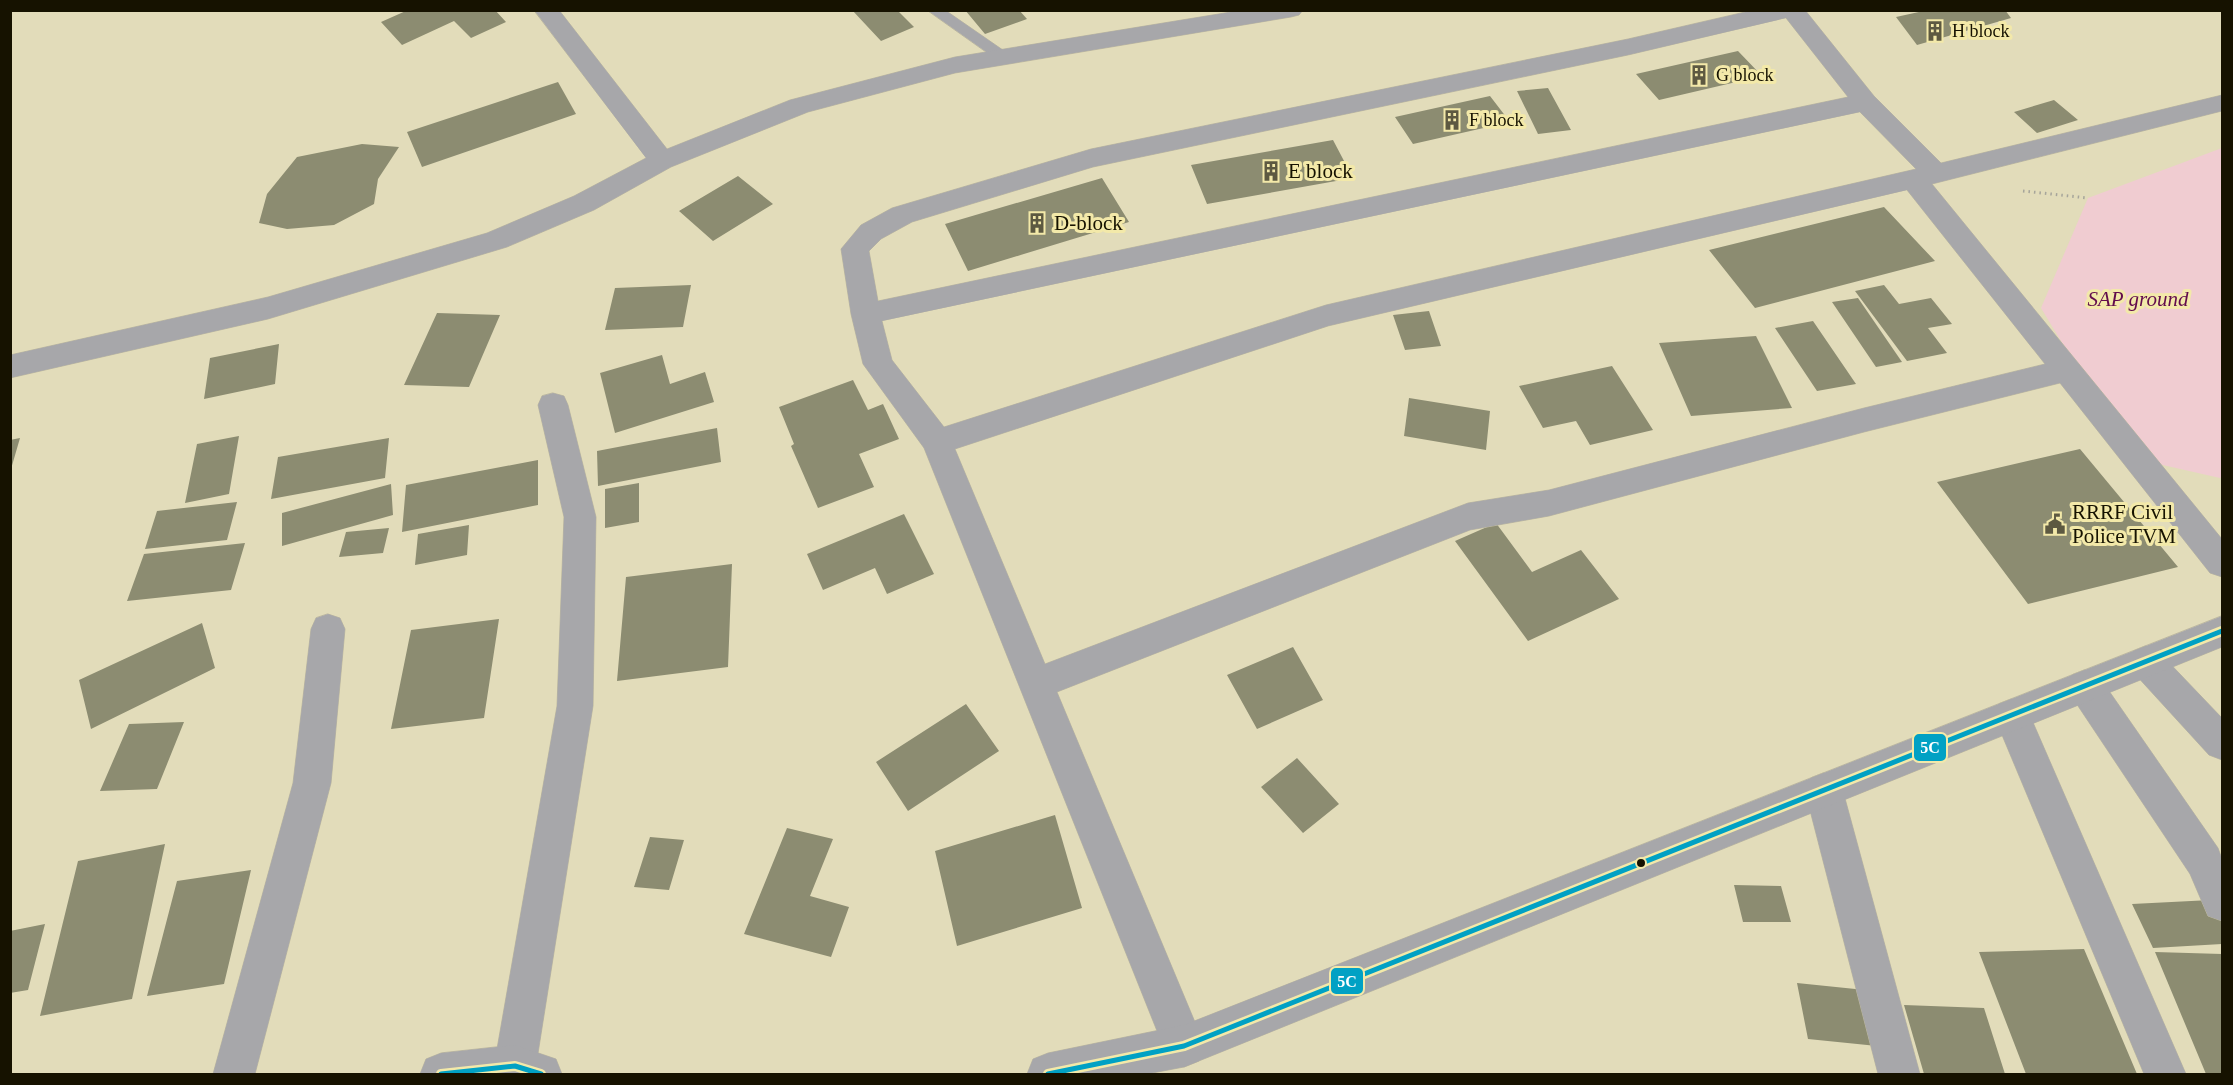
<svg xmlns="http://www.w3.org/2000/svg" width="2233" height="1085" font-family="'Times New Roman',serif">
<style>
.green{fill:#f0ccd1}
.building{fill:#8c8c71}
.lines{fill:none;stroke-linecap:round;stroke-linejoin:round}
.service-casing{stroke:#beb9a0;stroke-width:1}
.minor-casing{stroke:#beb9a0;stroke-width:1}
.tertiary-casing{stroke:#beb9a0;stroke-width:1}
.path{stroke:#a6a59b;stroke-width:3;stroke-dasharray:1.5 4;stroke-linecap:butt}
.service{fill:#a7a7aa;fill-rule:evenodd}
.minor{fill:#a7a7aa;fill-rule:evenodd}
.tertiary{fill:#a7a7aa;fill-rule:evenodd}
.bus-1-casing{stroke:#f3e9a9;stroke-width:10}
.bus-1{stroke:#01a1c4;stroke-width:5}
.bus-dot{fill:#161200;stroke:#f3e9a9;stroke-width:2}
.labels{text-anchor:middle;stroke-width:6;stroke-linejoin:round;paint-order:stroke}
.far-poi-label{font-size:18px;fill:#161200;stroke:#f3e9a9;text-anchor:start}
.poi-label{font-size:21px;fill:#161200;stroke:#f3e9a9;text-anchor:start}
.park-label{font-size:21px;font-style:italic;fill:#620c4d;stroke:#f3e9a9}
.line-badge{stroke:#f3e9a9;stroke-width:2}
.badge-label{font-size:16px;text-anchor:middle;font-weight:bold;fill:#fff}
</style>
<rect width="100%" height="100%" fill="#e2dcba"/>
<path class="green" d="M2222 148V477L2220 478 2132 458 2041 308 2088 198Z"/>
<path class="building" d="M408 10H495L506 22 471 38 454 21 402 45 381 22Z
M852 10H897L914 27 881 41Z
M965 10H1019L1027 19 985 34Z
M1928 10H2005L2011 18 1917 45 1896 17Z
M1738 51 1762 76 1659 100 1636 74Z
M558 82 576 114 422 167 407 132Z
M1548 88 1571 130 1538 134 1517 91Z
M1490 96 1510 122 1413 144 1395 117Z
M2054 100 2078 120 2037 133 2014 112Z
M1333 140 1353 178 1207 204 1191 165Z
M362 144 399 147 378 179 374 204 334 225 287 229 259 223 267 194 297 157Z
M738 176 773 204 713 241 679 211Z
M1102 178 1129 222 968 271 945 224Z
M1884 207 1935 261 1755 308 1709 250Z
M691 285 683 327 605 330 615 288Z
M1884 285 1899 304 1931 298 1952 324 1928 328 1947 353 1907 361 1855 291Z
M1858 298 1902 362 1876 367 1832 302Z
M1429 311 1441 346 1405 350 1393 315Z
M437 313 500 315 469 387 404 385Z
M1813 321 1856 384 1817 391 1775 328Z
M1756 336 1792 408 1691 416 1659 343Z
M279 344 275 384 204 399 210 358Z
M662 355 670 384 705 372 714 402 615 433 600 373Z
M1612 366 1653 430 1590 445 1576 421 1543 428 1519 386Z
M853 380 868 410 883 404 899 439 859 454 874 487 818 508 791 446 794 444 779 407Z
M1409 398 1490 411 1486 450 1404 436Z
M717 428 721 462 598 486 597 451Z
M239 436 229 494 185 503 197 444Z
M20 438 11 469H10V440Z
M389 438 385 478 271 499 278 457Z
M2080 449 2178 567 2028 604 1937 482Z
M538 460V505L402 532 406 485Z
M639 483V522L605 528V489Z
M391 484 393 515 282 546V513Z
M237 502 227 540 145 549 157 511Z
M904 514 934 574 887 594 875 568 823 590 807 554Z
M1496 523 1532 572 1581 550 1619 599 1528 641 1455 541Z
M469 525 467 555 415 565 418 534Z
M389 528 383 553 339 557 346 532Z
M245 543 231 590 127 601 144 554Z
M732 564 728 667 617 681 626 577Z
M499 619 484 718 391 729 411 630Z
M202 623 215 668 91 729 79 680Z
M1293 647 1323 700 1257 729 1227 675Z
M966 704 999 751 908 811 876 762Z
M184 722 157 789 100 791 129 724Z
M1297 758 1339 804 1303 833 1261 787Z
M1055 815 1082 908 957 946 935 851Z
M787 828 833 839 810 896 849 907 831 957 744 934Z
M650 837 684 840 669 890 634 887Z
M165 844 132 999 40 1016 78 861Z
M251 870 224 984 147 996 177 881Z
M1734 885 1781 886 1791 922H1743Z
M2211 900 2222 922V944L2153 948 2132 904Z
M45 924 28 990 10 993V931Z
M2084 949 2137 1074H2026L1979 952Z
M2155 952 2222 954V1074H2206Z
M1797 983 1865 990 1877 1046 1808 1039Z
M1904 1005 1984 1008 2005 1074H1924Z"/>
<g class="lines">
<g class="service-casing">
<path id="service" d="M927 10H945L1013 57 1011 61H999Z"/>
</g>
<g class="minor-casing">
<path id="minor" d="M534 10H559L667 149 790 100 955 57 1243 10H1303L1299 15 1291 17 955 73 808 112 671 167 594 210 507 247 268 319 10 378V355L268 297 487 233 574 196 646 158Z
M1754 10H1805L1874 96 1941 163 2222 95V111L1932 184 2222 539V577L2210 573 2060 383 1864 432 1549 516 1470 530 1057 692 1205 1046 1199 1061 1184 1067 1169 1061 924 448 863 364 851 314 841 249 861 225 892 208 1091 149 1628 39ZM1786 18 1848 97 878 301 869 251 881 239 912 222 1093 167 1628 55ZM1860 112 1916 169 1326 305 944 427 892 360 882 321ZM1907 190 2045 364 1864 408 1549 490 1468 503 1045 664 955 449 1328 326Z
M553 393 564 396 568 405 596 517 593 706 536 1066 532 1074H498L494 1066 557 706 564 517 538 405 542 396Z
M328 614 340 618 345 629 331 783 255 1074H213L293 783 311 629 316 618Z
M2146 646 2158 651 2222 718V760L2209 755 2134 673 2128 662 2134 651Z
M2085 670 2098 675 2218 848 2222 859V921L2208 916 2190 874 2072 697 2067 686 2072 675Z
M2012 699 2025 704 2186 1074H2144L1994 716 1999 704Z
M1824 773 1837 778 1843 791 1920 1074H1878L1805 791 1811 778Z"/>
</g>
<g class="tertiary-casing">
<path id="tertiary" d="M2222 616V647L1184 1067 1147 1074H1027L1033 1059 1048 1053 1184 1025Z
M515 1045 556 1059 562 1074H420L426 1059 441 1053Z"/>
</g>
<path class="path" d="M2023 191 2088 198"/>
<use href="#service" class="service"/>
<use href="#minor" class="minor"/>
<use href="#tertiary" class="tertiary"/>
<g class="bus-1-casing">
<path id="bus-1" d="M441 1074 515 1066 541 1074
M1048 1074 1184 1046 2222 631"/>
</g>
<use href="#bus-1" class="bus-1"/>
</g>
<defs>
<g id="building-bare" transform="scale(1.62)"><path d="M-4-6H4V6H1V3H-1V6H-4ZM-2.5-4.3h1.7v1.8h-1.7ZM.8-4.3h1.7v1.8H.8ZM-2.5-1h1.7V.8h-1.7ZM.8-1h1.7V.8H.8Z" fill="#5d5941" stroke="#f3e9a9" stroke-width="2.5" paint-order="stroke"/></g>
<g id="civic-bare" transform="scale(1.62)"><path d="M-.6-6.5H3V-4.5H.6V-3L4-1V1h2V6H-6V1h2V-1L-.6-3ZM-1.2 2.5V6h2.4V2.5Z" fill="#5d5941" stroke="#f3e9a9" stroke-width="2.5" paint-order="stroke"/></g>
</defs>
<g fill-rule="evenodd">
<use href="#building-bare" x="1935" y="31"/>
<use href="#building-bare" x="1699" y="75"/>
<use href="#building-bare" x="1452" y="120"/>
<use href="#building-bare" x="1271" y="171"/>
<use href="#building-bare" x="1037" y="223"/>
<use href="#civic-bare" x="2055" y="524"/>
</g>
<circle class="bus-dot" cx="1641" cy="863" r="5"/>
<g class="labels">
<g class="far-poi-label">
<text x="1952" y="37">H block</text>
<text x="1716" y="81">G block</text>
<text x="1469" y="126">F block</text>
</g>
<g class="poi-label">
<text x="1288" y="178">E block</text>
<text x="1054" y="230">D-block</text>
<text x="2072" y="519">RRRF Civil<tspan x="2072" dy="24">Police TVM</tspan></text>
</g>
<g class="park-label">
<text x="2138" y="306">SAP ground</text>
</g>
</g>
<g class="line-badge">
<rect x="1913" y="733" width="34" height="29" rx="6" fill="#01a1c4"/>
<rect x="1330" y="967" width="34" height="28" rx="6" fill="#01a1c4"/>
</g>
<g class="badge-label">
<text x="1930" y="753">5C</text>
<text x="1347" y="987">5C</text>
</g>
<rect width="2233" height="1085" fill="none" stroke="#161200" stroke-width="24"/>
</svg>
